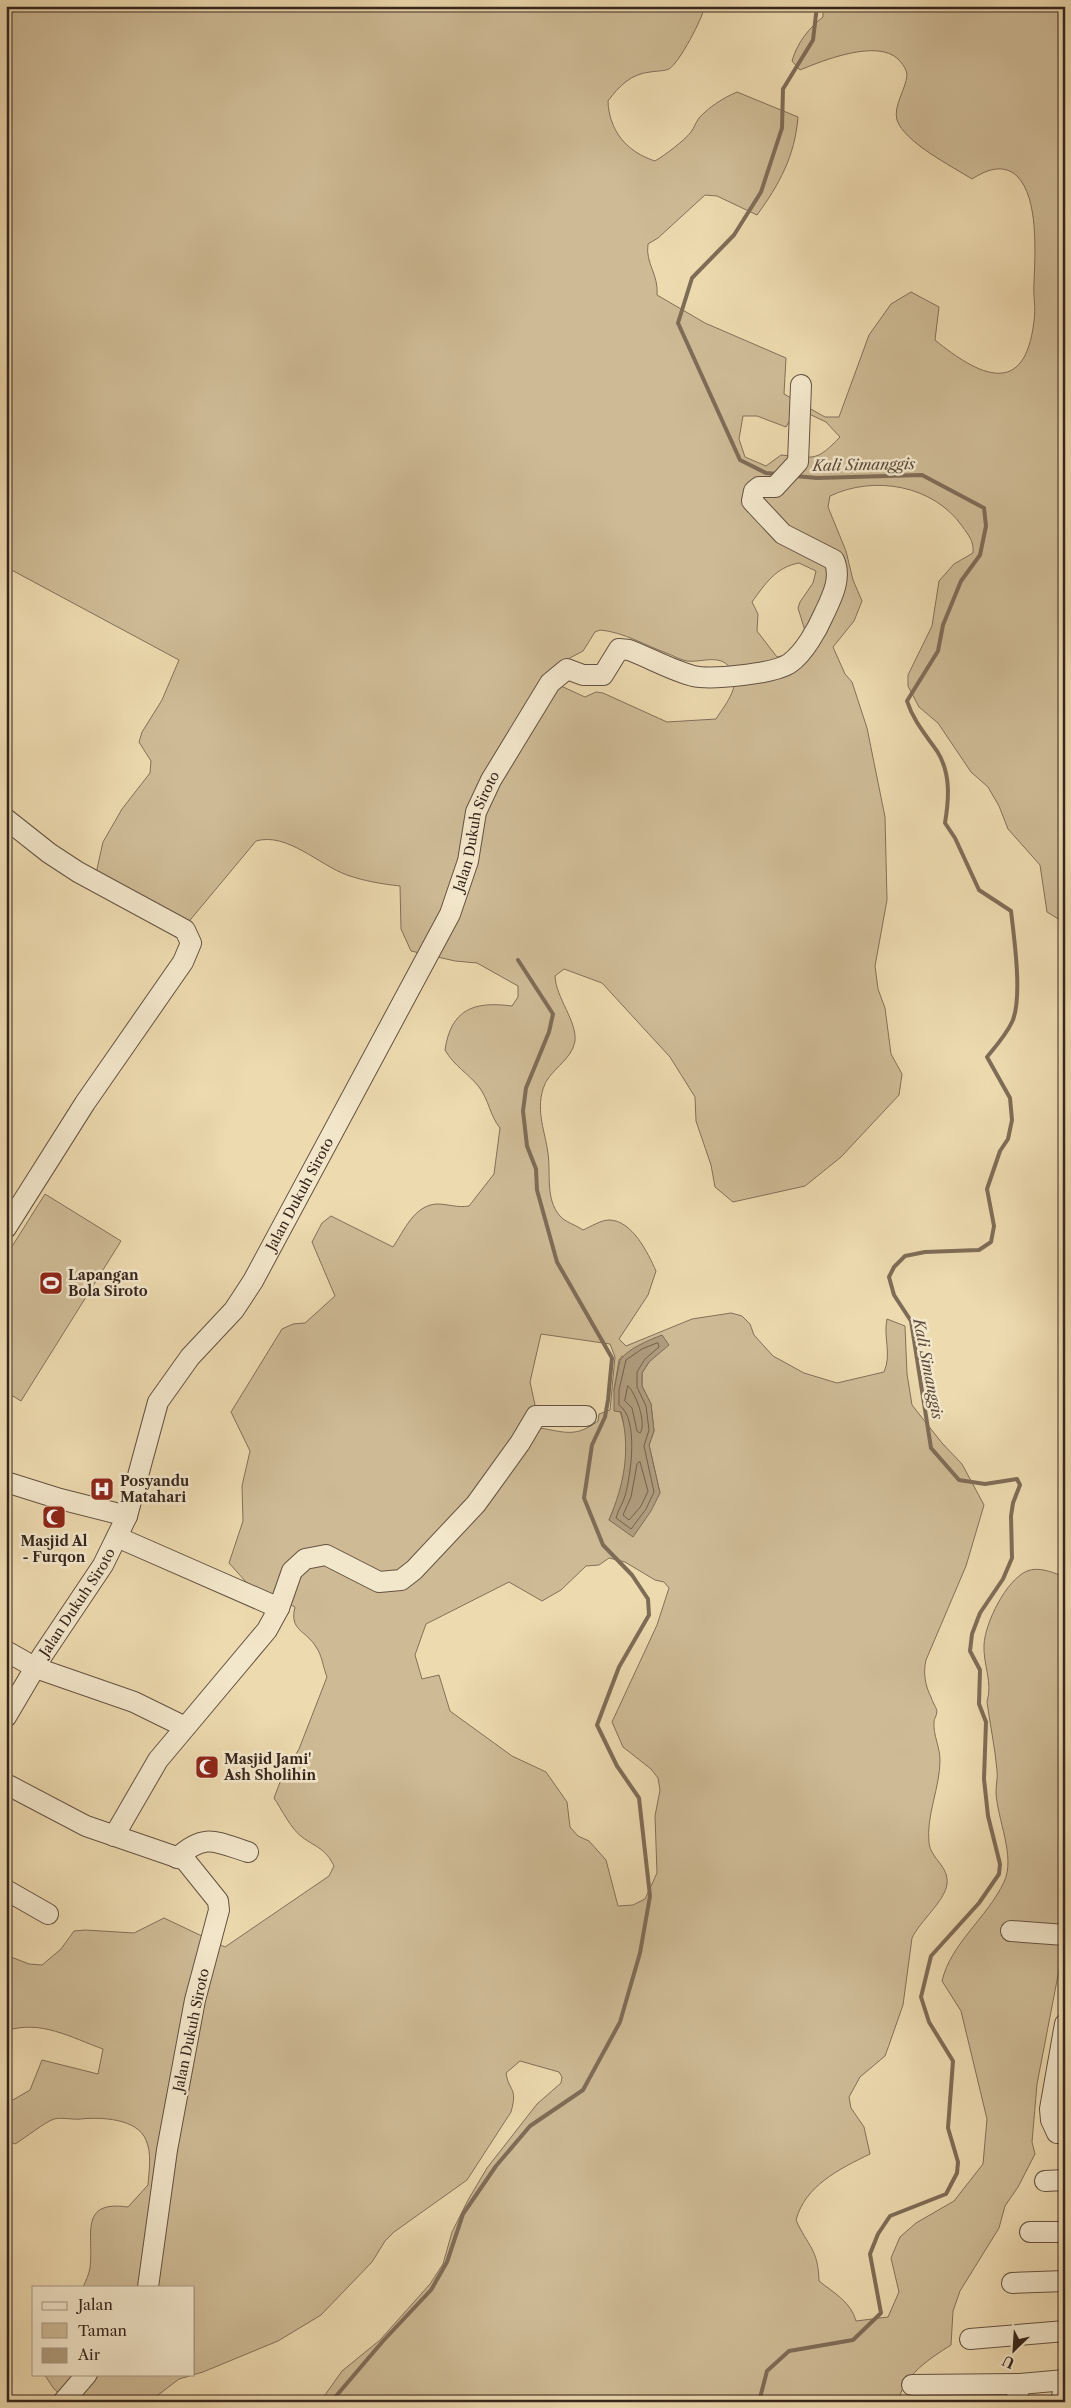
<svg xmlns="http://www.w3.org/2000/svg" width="1071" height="2408" font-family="'Libre Caslon Text',serif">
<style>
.green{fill:#cebb96;stroke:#82705a;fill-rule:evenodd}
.water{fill:#af9c7d;stroke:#7f6c57}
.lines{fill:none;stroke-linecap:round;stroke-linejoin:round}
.shore{stroke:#72604d;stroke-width:1}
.stream{stroke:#7f6c57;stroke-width:4}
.minor-casing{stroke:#645242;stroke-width:22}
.minor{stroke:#f3e7cb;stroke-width:20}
.labels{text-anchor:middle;stroke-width:5;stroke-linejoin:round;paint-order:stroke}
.street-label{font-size:14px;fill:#36251d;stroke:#f3e7cb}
.poi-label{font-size:14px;font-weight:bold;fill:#36251d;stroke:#f3e7cb;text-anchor:start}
.water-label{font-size:15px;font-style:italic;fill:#5a493a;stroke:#f3e7cb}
</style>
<rect width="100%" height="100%" fill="#eddaaf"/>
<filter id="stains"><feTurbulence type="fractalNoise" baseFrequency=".004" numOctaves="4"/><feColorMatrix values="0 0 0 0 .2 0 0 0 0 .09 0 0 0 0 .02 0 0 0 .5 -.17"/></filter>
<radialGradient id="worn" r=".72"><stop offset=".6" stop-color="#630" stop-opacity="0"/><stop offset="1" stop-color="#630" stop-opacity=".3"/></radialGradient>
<path class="green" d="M6 6H705C702 19 680 62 669 69 665 71 656 71 650 72 631 74 619 86 608 101 609 131 627 152 655 161 665 155 684 141 691 132 694 128 696 122 699 118 709 107 723 98 737 92L798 117C795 156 779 185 757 215L717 196 705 195 658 238 648 244C645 263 659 275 657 295L705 323 786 358 784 394 825 417H839L869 335 891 304 911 292 939 307 935 340C979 376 1025 399 1034 321 1036 308 1033 295 1034 283 1035 254 1039 198 1017 176 1003 163 986 170 972 179 953 167 904 142 897 120 893 106 906 89 907 75 907 70 902 63 898 59 877 39 824 60 800 70L792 61C797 43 809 28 823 17V11L813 6H1065V923L1047 912 1040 865 1008 829 999 806 988 787 971 772 938 723 919 707 908 686V675L932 626 939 581 954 564 973 553C974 541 969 536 962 526 933 485 874 475 830 496L828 507 846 551 853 580 862 601 854 621 833 647 845 674 852 682 867 728 885 817 887 900 875 966 878 989 885 1008 891 1054 902 1074 899 1095 841 1157 805 1186 733 1202 715 1187 711 1165 696 1121 695 1097 670 1057 602 983 564 969 555 976C556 998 577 1021 575 1041 572 1061 548 1070 543 1089 536 1112 545 1131 548 1153 551 1174 545 1199 560 1216 565 1222 576 1225 583 1230 590 1227 601 1220 609 1220 632 1220 648 1253 656 1271L648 1295 619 1339 626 1346 692 1319 731 1313 742 1316 750 1324 754 1335 773 1356 804 1373 837 1383 884 1372C892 1354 883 1337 887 1319L905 1326 907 1374 912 1405 942 1443 962 1464 984 1505 966 1566 926 1660C923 1673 925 1685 931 1697 932 1701 936 1707 937 1711 937 1715 934 1719 934 1722 933 1735 940 1747 940 1760 940 1788 926 1815 929 1843 931 1859 949 1866 947 1884 945 1901 920 1921 912 1938L903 2005 889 2045 885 2056 860 2077 849 2097 851 2108 864 2127 870 2154C839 2169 805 2186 796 2220 808 2247 818 2248 819 2281 834 2293 851 2302 856 2321L888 2317 899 2292 891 2258 900 2237 916 2223 954 2201 983 2164 987 2119 961 2011 942 1981C951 1943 987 1918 1004 1882 1016 1857 997 1819 996 1792 996 1785 998 1777 997 1770 995 1747 990 1725 987 1702 993 1682 983 1665 984 1645 985 1623 1006 1580 1027 1571 1039 1566 1054 1573 1065 1577V1939L1037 2084 1032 2142 1035 2154 1018 2187 1005 2206 999 2228 960 2291 953 2311 951 2345C929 2359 904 2375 898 2402H320L342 2371 380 2340 430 2284 443 2264 452 2232 468 2200 487 2168 537 2104 561 2083 562 2077 559 2072 520 2061 506 2073C509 2092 518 2087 511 2112L467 2180 394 2232 385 2241 372 2262 321 2315 278 2341 203 2372 179 2379 149 2402H69L54 2389 44 2374H194V2287H83C86 2281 89 2274 90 2268 94 2235 78 2200 128 2207L148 2185C149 2171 152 2153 146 2140 137 2118 100 2117 81 2119 73 2120 62 2117 54 2119 45 2122 25 2138 15 2144L6 2139V2104L30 2090 42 2060 98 2074 103 2049C72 2038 40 2019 6 2031V1955L29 1964 42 1965 61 1949 74 1931 85 1930 134 1933 164 1918 225 1947 329 1876 334 1866C325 1848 317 1848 302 1837 291 1829 282 1810 274 1798L282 1777 299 1749 327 1677C323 1667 322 1655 316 1647 306 1630 289 1631 295 1607L247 1583 229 1563 243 1521 242 1486 250 1451 231 1412 282 1329 293 1324 305 1323 335 1296 312 1242 322 1223 331 1216 393 1247C404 1231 414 1205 437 1204 448 1204 457 1208 469 1206L494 1174 500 1128C490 1116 489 1100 479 1087 468 1073 454 1066 445 1050 451 1009 474 1001 512 1006L518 997V986L477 963 455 961 411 951 401 929 400 886C382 884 364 881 347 875 319 865 287 832 256 841L176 937 124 901 95 878 103 842 122 809 150 773 151 761 139 742 142 732 162 700 179 660 6 567ZM807 413 826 422 840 437C816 462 815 458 781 455L766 466 745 457 739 439 743 416H757L786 427 790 420ZM799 563 816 571 813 583 800 602 798 608 806 634 790 654 777 657 757 631 758 614 752 602C765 584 776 567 799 563ZM600 630C624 632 646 646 669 654 674 656 680 660 687 661 702 663 722 652 732 671 741 687 724 706 716 719L667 722 603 693 596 692 585 697 561 686 568 659 583 651 595 632ZM541 1334 610 1344 615 1357 610 1410 599 1414 598 1421C575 1438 565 1432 540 1428L530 1382ZM622 1356 649 1362 642 1373V1386L651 1404 654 1431 649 1445 660 1493 609 1520 620 1494 627 1458 626 1432 614 1390 619 1360ZM609 1558 625 1562 655 1580 664 1582 669 1588 657 1625 612 1722 623 1747 651 1769 658 1778 660 1790 655 1816 657 1873 645 1899 633 1905 618 1906 606 1860 589 1841 578 1836 570 1827 567 1802 546 1772 512 1756 450 1711 439 1675 422 1679 415 1655 426 1624 509 1582 542 1601 561 1590 586 1566 599 1565Z
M45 1194 121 1241 21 1401 6 1392V1256Z"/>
<path class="water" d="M662 1335 669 1345 649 1362 642 1373V1386L651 1404 654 1431 649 1445 660 1493 651 1511 633 1537 609 1520C624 1485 631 1450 621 1412L614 1411V1390L620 1360C629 1348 647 1341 662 1335Z"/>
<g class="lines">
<path class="shore" d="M658 1343 659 1347 645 1359 637 1372V1387L646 1406 649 1430 644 1446 654 1492 646 1509 631 1529 616 1518C618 1510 623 1503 625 1496 631 1475 639 1418 619 1405V1390L626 1360 642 1349Z
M628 1386C636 1393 647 1424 640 1433L637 1431 632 1408 625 1401Z
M640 1462 648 1491 641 1506 629 1520 623 1515 631 1497 637 1464Z"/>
<path class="stream" d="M6 18 17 6
M778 474 766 473 740 460 678 323 692 278 734 235 761 192 782 128 783 89 813 40 817 6
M331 2402 383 2341 431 2290 447 2262 463 2214 496 2166 530 2126 583 2090 620 2022 640 1953 650 1896 639 1798 617 1766 597 1725 619 1667 649 1615 648 1599 632 1575 603 1545 584 1498 592 1445 605 1417 608 1400 612 1358 557 1262 537 1190 536 1169 527 1146 523 1111 526 1088 549 1032 553 1014 518 960
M761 2402 760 2398 767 2371 789 2351 853 2340 881 2313 870 2254 878 2234 890 2216 946 2194 957 2173 958 2162 948 2128 953 2061 929 2022 921 1997 931 1956 979 1903 999 1874 1000 1864 988 1816 984 1779 986 1722 979 1704 980 1670 970 1651 972 1634 980 1613 1003 1579 1012 1558 1011 1516 1013 1503 1020 1485 1017 1479 985 1484 959 1480 931 1448 911 1321 894 1295 889 1277 894 1267 905 1256 925 1252 979 1250 991 1242 994 1226 987 1189 1000 1151 1008 1139 1012 1120 1010 1098 987 1057C996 1046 1006 1035 1012 1022 1023 999 1014 937 1011 911L979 890 955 838 945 823C949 799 951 773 937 751 925 734 913 720 907 701L938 651 943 625 961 581 980 555 986 526 984 508 922 475 817 478 795 476"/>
<g class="minor-casing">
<g id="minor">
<path d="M6 819 49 853 78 872 185 930 191 943 183 962 85 1103 6 1228"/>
<path d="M6 1482 60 1499 127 1516"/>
<path d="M117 1537 279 1608"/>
<path d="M6 1651 36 1668 134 1702 185 1727"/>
<path id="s1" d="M6 1717 42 1656 103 1565 127 1516 158 1402 190 1357 234 1310 253 1281 450 914 468 861 476 812 491 780 550 683 567 669 583 675H603L619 649 629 650C650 658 671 670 693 676 711 680 775 674 790 663 804 653 817 630 824 614 832 597 842 578 834 560L783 534 752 501 754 491 759 487H775L798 462 801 385"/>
<path d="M6 1784 86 1826 185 1860 218 1901 219 1910 195 2000 167 2150 148 2287"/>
<path d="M114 1836 158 1760 267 1630 279 1608 292 1571 305 1559 326 1555 379 1582 401 1580 414 1570 476 1504 520 1443 536 1416H586"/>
<path d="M177 1858C205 1832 216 1842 248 1852"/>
<path d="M6 1890 48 1914"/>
<path d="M1011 1931 1065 1935"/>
<path d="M1057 2133 1051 2120 1050 2109 1065 2024"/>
<path d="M1045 2181 1065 2180"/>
<path d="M1030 2232H1065"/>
<path d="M1012 2283 1065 2281"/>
<path d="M970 2339 1065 2331"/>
<path d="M912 2385 1020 2384"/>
<path d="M63 2402 87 2374"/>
<path d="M1016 2402 1020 2384 1065 2380V2378"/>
<path d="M1061 2402 1065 2380"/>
</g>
</g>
<use href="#minor" class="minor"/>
</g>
<defs>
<g id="stadium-square" transform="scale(1.25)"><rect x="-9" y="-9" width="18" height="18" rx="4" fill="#8f2418" stroke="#f3e7cb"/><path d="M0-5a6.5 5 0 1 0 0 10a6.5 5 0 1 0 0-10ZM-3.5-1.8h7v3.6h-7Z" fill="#fff"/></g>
<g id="hospital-square" transform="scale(1.25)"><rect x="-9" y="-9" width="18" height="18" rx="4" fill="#8f2418" stroke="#f3e7cb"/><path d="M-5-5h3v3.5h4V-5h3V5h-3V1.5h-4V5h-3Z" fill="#fff"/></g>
<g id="mosque-square" transform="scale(1.25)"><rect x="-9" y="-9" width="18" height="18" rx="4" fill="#8f2418" stroke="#f3e7cb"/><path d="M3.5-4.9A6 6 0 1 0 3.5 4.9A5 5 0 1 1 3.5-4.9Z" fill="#fff"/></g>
</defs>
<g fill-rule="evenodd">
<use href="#stadium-square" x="51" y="1283"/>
<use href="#hospital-square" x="102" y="1489"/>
<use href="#mosque-square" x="54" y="1517"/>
<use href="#mosque-square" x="207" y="1767"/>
</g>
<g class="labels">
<g class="street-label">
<text dy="5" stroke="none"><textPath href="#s1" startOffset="1011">Jalan Dukuh Siroto</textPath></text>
<text dy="5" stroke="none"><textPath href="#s1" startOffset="606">Jalan Dukuh Siroto</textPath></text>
<text dy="5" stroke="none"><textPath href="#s1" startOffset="135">Jalan Dukuh Siroto</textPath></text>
<text transform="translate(191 2030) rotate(-78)" y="5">Jalan Dukuh Siroto</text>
</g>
<g class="poi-label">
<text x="68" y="1280">Lapangan<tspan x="68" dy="16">Bola Siroto</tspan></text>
<text x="120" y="1486">Posyandu<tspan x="120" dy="16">Matahari</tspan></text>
<text x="54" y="1546" text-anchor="middle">Masjid Al<tspan x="54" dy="16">- Furqon</tspan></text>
<text x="224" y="1764">Masjid Jami'<tspan x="224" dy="16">Ash Sholihin</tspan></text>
</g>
<g class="water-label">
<text transform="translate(864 465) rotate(-1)" y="5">Kali Simanggis</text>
<text transform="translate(928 1369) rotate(79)" y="5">Kali Simanggis</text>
</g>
</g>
<rect width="1071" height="2408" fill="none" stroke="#eddaaf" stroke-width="25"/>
<rect x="8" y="8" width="1056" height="2393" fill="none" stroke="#36251d" stroke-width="2.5"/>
<rect x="12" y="12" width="1046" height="2383" fill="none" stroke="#36251d"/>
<rect x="32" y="2286" width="162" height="90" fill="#f3e7cb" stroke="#a79985"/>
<rect x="42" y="2302" width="25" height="8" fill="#f3e7cb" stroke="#a79985"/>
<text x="78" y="2310" font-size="15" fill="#36251d">Jalan</text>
<rect x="42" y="2323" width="25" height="15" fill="#cebb96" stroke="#a79985"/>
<text x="78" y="2336" font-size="15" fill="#36251d">Taman</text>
<rect x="42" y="2348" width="25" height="15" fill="#af9c7d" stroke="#a79985"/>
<text x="78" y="2360" font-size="15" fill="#36251d">Air</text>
<g transform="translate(1014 2350) rotate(205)" stroke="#f3e7cb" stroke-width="4" paint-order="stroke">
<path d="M0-4L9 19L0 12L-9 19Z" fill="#36251d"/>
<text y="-8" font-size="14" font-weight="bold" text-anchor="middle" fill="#36251d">U</text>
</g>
<rect width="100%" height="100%" filter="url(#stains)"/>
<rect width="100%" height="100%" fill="url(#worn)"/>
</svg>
